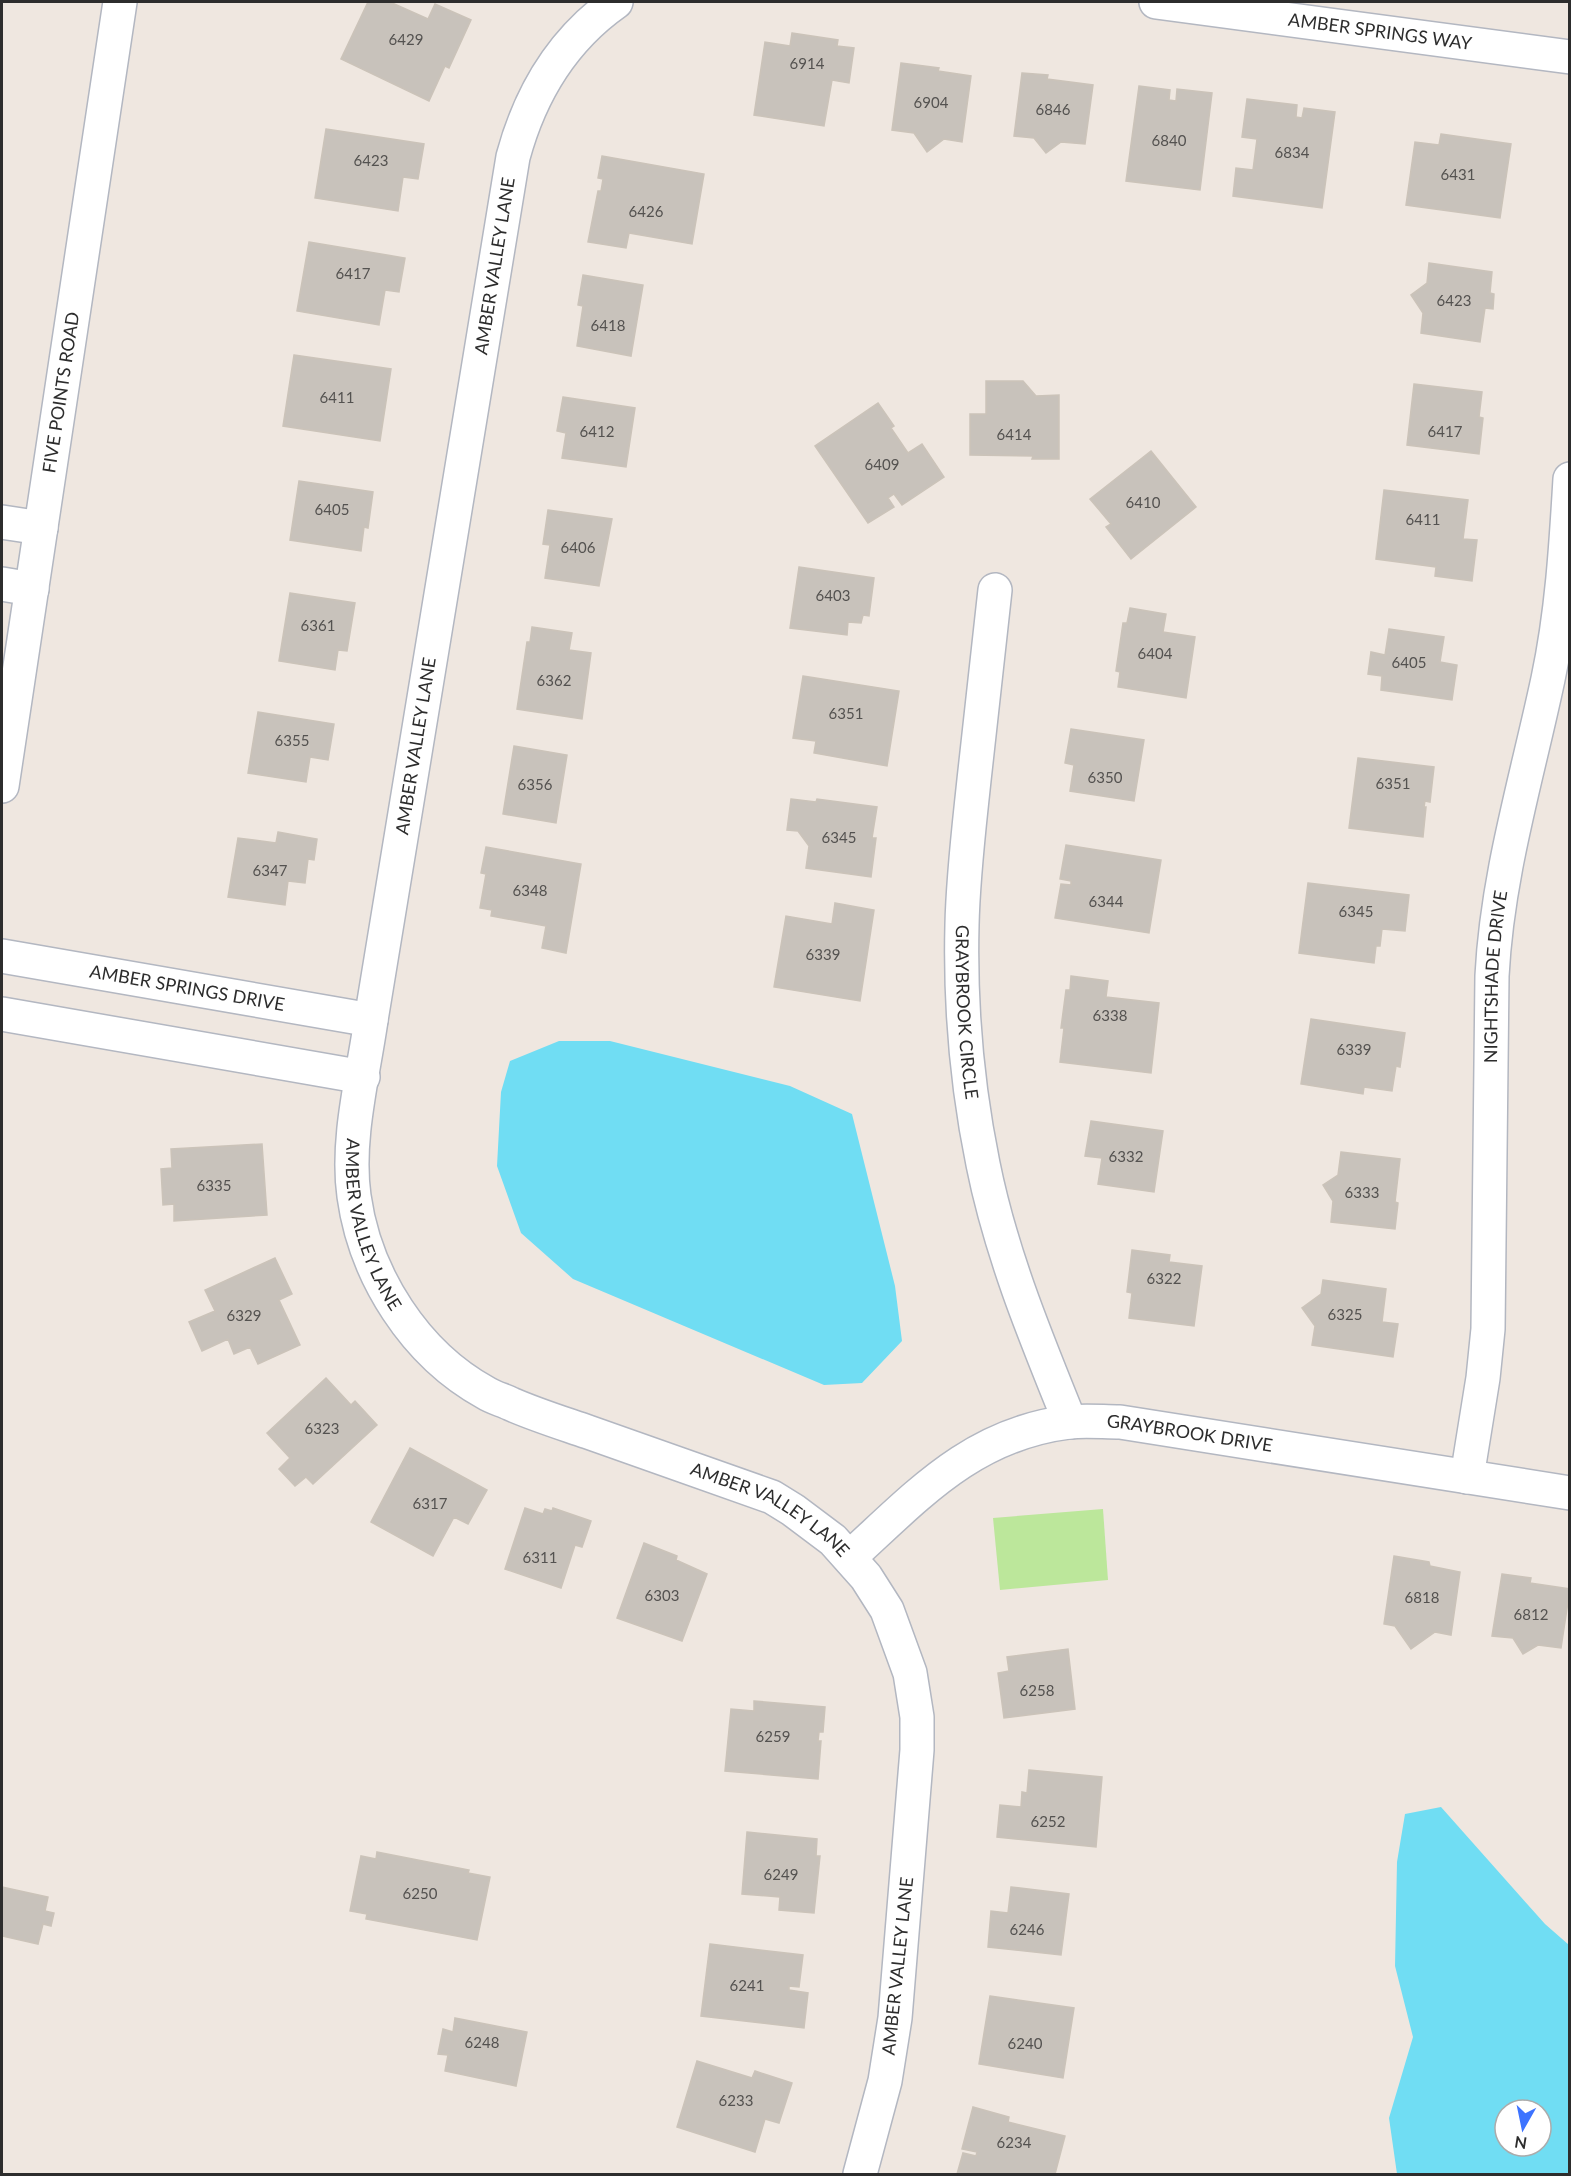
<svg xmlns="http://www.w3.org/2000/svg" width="1571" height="2176" font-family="Lato,sans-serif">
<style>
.green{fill:#bce79b}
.water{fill:#70ddf3;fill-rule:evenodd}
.building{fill:#c8c2bb;stroke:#cbc3b9;stroke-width:1.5}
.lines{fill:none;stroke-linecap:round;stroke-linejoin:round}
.street-casing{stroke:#b3b7c1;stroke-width:36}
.secondary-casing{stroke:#b3b7c1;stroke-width:36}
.street{stroke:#fff;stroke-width:33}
.secondary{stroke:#fff;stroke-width:33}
.labels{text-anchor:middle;stroke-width:4.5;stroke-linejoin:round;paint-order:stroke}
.number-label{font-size:15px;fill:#545250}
.street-label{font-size:18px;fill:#2d2d2d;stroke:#fff}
</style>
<rect width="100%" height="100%" fill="#efe7e0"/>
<path class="green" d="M1103 1509 1108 1580 1000 1590 993 1518Z"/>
<path class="water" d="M559 1041H610L790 1086 852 1114 895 1286 902 1341 862 1383 824 1385 573 1279 521 1233 497 1166 501 1092 510 1061Z
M1441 1807 1545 1924 1569 1945V2174H1397L1389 2118 1413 2037 1395 1966 1397 1862 1405 1814ZM1505 2110H1541V2146H1505Z"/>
<path class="building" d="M368 2H390L428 19 435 4 471 20 449 68 445 66 429 101 341 59Z
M792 33 838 40 837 46 854 48 849 83 832 80 824 126 754 115 765 42 790 46Z
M901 63 939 68 938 71 971 76 962 142 944 139 927 152 914 133 892 130Z
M1022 73 1048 75 1047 79 1093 85 1085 144 1061 142 1046 153 1034 138 1014 136Z
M1139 86 1170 90 1169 100 1176 101 1177 89 1212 93 1200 190 1126 181Z
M1247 99 1297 105 1296 117 1302 118 1304 108 1335 112 1322 208 1233 196 1236 168 1253 170 1257 139 1242 137Z
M326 129 424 144 418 179 403 177 398 211 315 198Z
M1441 134 1511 144 1500 218 1406 205 1415 142 1439 145Z
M602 156 704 174 692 244 629 233 626 248 588 242 598 191H601L603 179 598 178Z
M309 242 405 258 399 292 385 290 379 325 297 311Z
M1429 263 1492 272 1490 293 1494 294 1493 309 1485 308 1480 342 1421 333 1423 313 1411 295 1427 283Z
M583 275 643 285 631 356 577 346 583 306 578 305Z
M294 355 391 369 380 441 283 426Z
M986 381H1023L1036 396 1059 395V459H1032L1033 456 970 455V414H986Z
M1414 384 1482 392 1479 417 1483 418 1479 454 1407 445Z
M563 397 635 408 626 467 562 458 566 433 557 431Z
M878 403 894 426 891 428 908 453 922 444 944 477 902 505 894 494 888 498 894 507 868 523 815 446Z
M1151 451 1196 507 1131 559 1106 527 1111 524 1090 499Z
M299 481 373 492 368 528 364 527 361 551 290 540Z
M1384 490 1468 500 1463 539 1477 540 1472 581 1435 576 1436 567 1376 559Z
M548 510 612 519 599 586 545 578 550 545 543 544Z
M799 567 874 578 869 616 863 615 861 623 848 622 847 635 790 628Z
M290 593 355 603 347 651 338 650 335 670 279 661Z
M1130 608 1166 614 1163 632 1195 637 1186 698 1118 687 1120 672 1116 671 1123 623H1127Z
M532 627 572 633 569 650 591 653 582 719 517 709 527 642H530Z
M1389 629 1444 637 1440 662 1457 665 1452 700 1381 690 1382 676 1368 674 1371 652 1385 655Z
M803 676 899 691 887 766 814 753 816 741 793 738Z
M258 712 334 724 328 760 310 757 306 782 248 773Z
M1071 729 1144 740 1134 801 1070 791 1074 765 1065 763Z
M514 746 567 755 556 823 503 814Z
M1358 758 1434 767 1430 802 1425 801 1424 807H1426L1423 837 1349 828Z
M791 799 816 802 817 799 877 807 872 838H876L871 877 806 868 809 846 798 831 787 830Z
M278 832 317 839 314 860 308 859 305 883 288 881 285 905 228 897 238 838 276 843Z
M1066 845 1161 860 1149 933 1055 918 1061 884 1071 885V881L1060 879Z
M486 847 581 864 566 953 542 948 546 926 491 916 492 910 480 908 486 874 481 873Z
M1308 883 1409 895 1405 931 1382 929 1380 946H1376L1374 963 1299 953Z
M835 903 874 910 860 1001 774 987 786 916 832 924Z
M1071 976 1108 981 1106 997 1159 1003 1151 1073 1060 1062 1064 1028H1061L1066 990H1070Z
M1311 1019 1405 1033 1400 1067 1396 1066 1392 1091 1364 1087 1363 1094 1301 1084Z
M1091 1121 1163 1131 1154 1192 1098 1184 1102 1158 1085 1156Z
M262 1144 267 1215 174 1221V1204L163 1205 161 1169 172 1168 171 1149Z
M1341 1152 1400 1159 1395 1202 1398 1203 1395 1229 1331 1222 1333 1201 1323 1185 1338 1175Z
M1132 1250 1170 1255 1169 1262 1202 1266 1194 1326 1129 1318 1132 1293 1127 1292Z
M275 1258 292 1294 279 1300 300 1345 258 1364 250 1347 234 1354 228 1339 202 1351 189 1322 215 1311 205 1290Z
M1323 1280 1386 1289 1382 1322 1398 1324 1393 1357 1312 1345 1315 1326 1302 1308 1321 1294Z
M326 1378 351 1405 355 1401 377 1425 313 1484 306 1477 295 1486 279 1469 290 1458 267 1433Z
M410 1448 487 1490 468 1524 454 1517 433 1556 371 1522Z
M525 1508 543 1514 545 1509 552 1511 553 1508 591 1521 582 1547 575 1545 561 1588 505 1569Z
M644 1543 677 1556 676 1560 707 1574 682 1641 617 1618Z
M1394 1556 1429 1562 1430 1566 1460 1572 1451 1635 1435 1632 1411 1649 1395 1626 1384 1624Z
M1502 1574 1531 1578 1530 1583 1570 1589 1561 1648 1538 1645 1523 1654 1513 1638 1492 1636Z
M1068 1649 1075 1709 1004 1718 998 1673 1009 1671 1007 1657Z
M754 1701 825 1707 823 1732H819L818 1741H821L818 1779 725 1771 731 1709 754 1711Z
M1029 1770 1102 1777 1096 1847 997 1837 1000 1805 1021 1807 1022 1792 1027 1793Z
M747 1832 817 1839 816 1856H820L814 1913 779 1910 780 1897 742 1894Z
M377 1852 469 1870 468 1873 490 1877 477 1940 366 1919 367 1914 350 1911 361 1856 376 1859Z
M2 1887 48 1897 45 1911 54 1913 51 1926 43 1924 38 1944 2 1936Z
M1011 1887 1069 1894 1061 1955 988 1947 991 1911 1008 1913Z
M710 1944 803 1955 799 1987 789 1986V1990L808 1993 804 2028 701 2016Z
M990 1996 1074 2008 1063 2078 979 2064Z
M455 2018 527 2032 516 2086 445 2071 448 2055 438 2054 443 2029 453 2032Z
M697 2061 752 2078 755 2071 792 2083 779 2123 765 2119 755 2152 677 2127Z
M973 2107 1009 2117 1008 2122 1065 2136 1055 2174H957L963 2153 976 2156 977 2152 962 2149Z"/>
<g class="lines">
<g class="street-casing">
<g id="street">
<path id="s1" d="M616 2C562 40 530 94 513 157L371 1020C363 1076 346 1140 354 1196 365 1276 415 1354 486 1393 494 1398 503 1400 511 1404 536 1415 562 1423 588 1432 649 1454 711 1475 772 1497L793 1510 833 1540 866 1577 887 1610 910 1673 917 1717V1750L895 2018 885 2081 860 2174"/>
<path id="s2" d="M1156 2 1570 57"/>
<path d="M2 522 41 528"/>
<path d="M2 584 32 589"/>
<path id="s3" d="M995 590C988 653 981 717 974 780 969 828 963 876 962 925 960 1005 967 1086 983 1164 1001 1254 1036 1338 1070 1422"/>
<path id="s4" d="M2 956 371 1020"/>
<path d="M2 1014 363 1077"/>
<path id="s5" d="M1467 1477 1483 1378 1488 1329 1492 976C1497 875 1527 778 1548 679 1562 613 1566 547 1570 479"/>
<path id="s6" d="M850 1557C918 1495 972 1434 1069 1422 1086 1420 1103 1422 1120 1422L1570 1493"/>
</g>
</g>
<g class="secondary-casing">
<g id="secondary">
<path id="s7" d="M2 786 120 2"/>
</g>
</g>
<use href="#street" class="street"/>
<use href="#secondary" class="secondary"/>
</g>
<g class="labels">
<g class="number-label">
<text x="406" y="45">6429</text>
<text x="807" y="69">6914</text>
<text x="931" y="108">6904</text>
<text x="1053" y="115">6846</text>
<text x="1169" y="146">6840</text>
<text x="1292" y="158">6834</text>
<text x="371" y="166">6423</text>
<text x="1458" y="180">6431</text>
<text x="646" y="217">6426</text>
<text x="353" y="279">6417</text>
<text x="1454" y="306">6423</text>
<text x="608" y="331">6418</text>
<text x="337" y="403">6411</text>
<text x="597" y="437">6412</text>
<text x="1445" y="437">6417</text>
<text x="1014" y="440">6414</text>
<text x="882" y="470">6409</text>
<text x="1143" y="508">6410</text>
<text x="332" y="515">6405</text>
<text x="1423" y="525">6411</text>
<text x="578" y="553">6406</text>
<text x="833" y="601">6403</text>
<text x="318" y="631">6361</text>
<text x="1155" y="659">6404</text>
<text x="1409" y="668">6405</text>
<text x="554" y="686">6362</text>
<text x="846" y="719">6351</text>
<text x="292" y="746">6355</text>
<text x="1105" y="783">6350</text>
<text x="1393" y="789">6351</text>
<text x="535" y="790">6356</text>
<text x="839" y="843">6345</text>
<text x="270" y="876">6347</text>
<text x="530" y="896">6348</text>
<text x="1106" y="907">6344</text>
<text x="1356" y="917">6345</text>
<text x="823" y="960">6339</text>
<text x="1110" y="1021">6338</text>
<text x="1354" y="1055">6339</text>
<text x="1126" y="1162">6332</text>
<text x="214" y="1191">6335</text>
<text x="1362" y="1198">6333</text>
<text x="1164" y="1284">6322</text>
<text x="1345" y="1320">6325</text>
<text x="244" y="1321">6329</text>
<text x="322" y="1434">6323</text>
<text x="430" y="1509">6317</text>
<text x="540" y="1563">6311</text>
<text x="662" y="1601">6303</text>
<text x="1422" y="1603">6818</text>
<text x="1531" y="1620">6812</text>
<text x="1037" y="1696">6258</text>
<text x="773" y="1742">6259</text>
<text x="1048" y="1827">6252</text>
<text x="781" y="1880">6249</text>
<text x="420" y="1899">6250</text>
<text x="1027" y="1935">6246</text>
<text x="747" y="1991">6241</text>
<text x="482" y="2048">6248</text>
<text x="1025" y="2049">6240</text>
<text x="736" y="2106">6233</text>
<text x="1014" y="2148">6234</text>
</g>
<g class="street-label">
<text dy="6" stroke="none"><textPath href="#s2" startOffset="226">AMBER SPRINGS WAY</textPath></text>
<text transform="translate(495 266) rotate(-81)" y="6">AMBER VALLEY LANE</text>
<text dy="6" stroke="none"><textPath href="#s7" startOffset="398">FIVE POINTS ROAD</textPath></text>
<text transform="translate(416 746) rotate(-81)" y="6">AMBER VALLEY LANE</text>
<text dy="6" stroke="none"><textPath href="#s5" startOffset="502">NIGHTSHADE DRIVE</textPath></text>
<text dy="6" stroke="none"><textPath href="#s4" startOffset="188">AMBER SPRINGS DRIVE</textPath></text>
<text dy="6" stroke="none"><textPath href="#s3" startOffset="424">GRAYBROOK CIRCLE</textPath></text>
<text dy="6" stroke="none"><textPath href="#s1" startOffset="1274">AMBER VALLEY LANE</textPath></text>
<text dy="6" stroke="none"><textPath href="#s6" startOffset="384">GRAYBROOK DRIVE</textPath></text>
<text dy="6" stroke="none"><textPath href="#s1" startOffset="1796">AMBER VALLEY LANE</textPath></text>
<text transform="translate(898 1966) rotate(-84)" y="6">AMBER VALLEY LANE</text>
</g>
</g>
<rect width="1571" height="2176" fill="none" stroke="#2d2d2d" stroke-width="6"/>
<g transform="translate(1523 2128) rotate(189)"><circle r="28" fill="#ffffff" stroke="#ababab" stroke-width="1.5"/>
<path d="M0-4.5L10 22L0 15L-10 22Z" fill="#3d73ff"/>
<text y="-9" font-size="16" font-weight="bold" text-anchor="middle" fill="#2d2d2d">N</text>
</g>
</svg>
